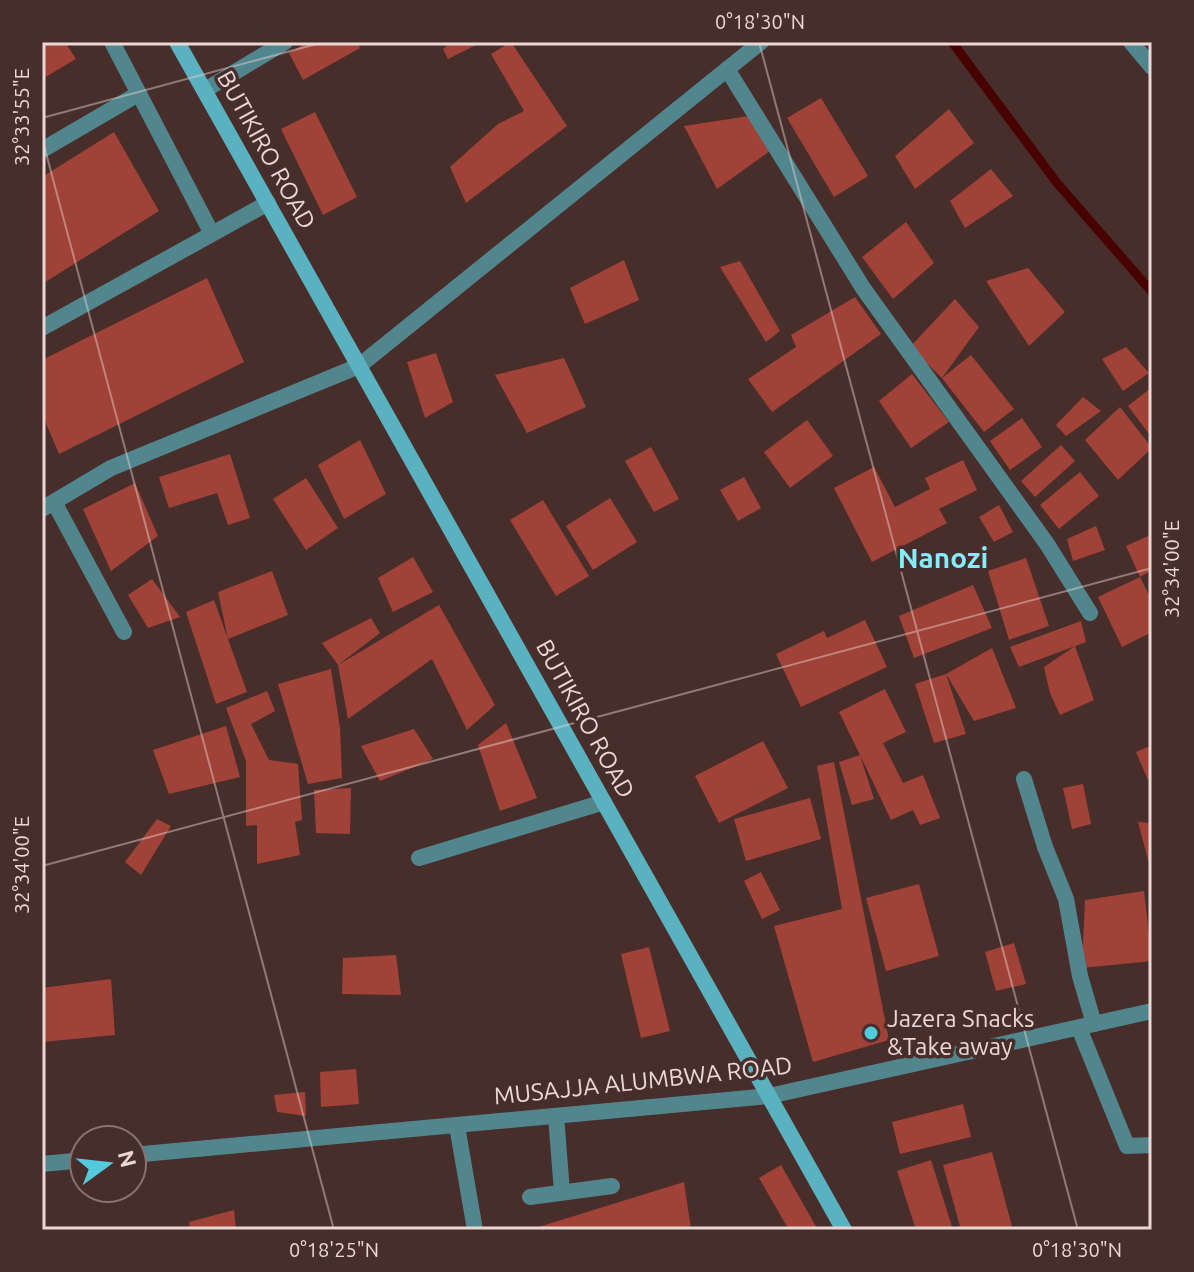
<svg xmlns="http://www.w3.org/2000/svg" width="1194" height="1272" font-family="Ubuntu,sans-serif">
<style>
.lines{fill:none;stroke-linecap:round;stroke-linejoin:round}
.stream{stroke:#480101;stroke-width:9}
.building{fill:#a04237}
.service{stroke:#51868e;stroke-width:16}
.minor{stroke:#51868e;stroke-width:16}
.secondary{stroke:#5ab2c0;stroke-width:16}
.ticks{fill:none;stroke:#e9d8d5;stroke-width:2;stroke-opacity:0.45}
.poi-dot{fill:#53cadc;stroke:#482e2a;stroke-width:3}
.labels{text-anchor:middle;stroke-width:7;stroke-linejoin:round;paint-order:stroke}
.street-label{font-size:24px;fill:#e9d8d5;stroke:#482e2a}
.poi-label{font-size:24px;fill:#e9d8d5;stroke:#482e2a;text-anchor:start}
.quarter-label{font-size:28px;font-weight:bold;fill:#84ecfd;stroke:#482e2a}
.neatline{fill:none;stroke:#e9d8d5;stroke-width:3}
.ticks-label{font-size:20px;text-anchor:middle;fill:#e9d8d5}
</style>
<rect width="100%" height="100%" fill="#482e2a"/>
<g class="lines">
<path class="stream" d="M952 42 1057 183 1152 292"/>
</g>
<path class="building" d="M42 42H65L76 59 42 79Z
M308 42H357L360 48 303 80 289 53Z
M451 42H482L448 59 443 49Z
M511 42 567 126 466 203 450 167 498 124 524 111 491 54Z
M821 98 868 176 834 197 787 118Z
M949 109 974 143 915 189 895 156Z
M315 112 357 197 323 215 281 129Z
M749 116 770 151 717 189 684 126Z
M114 132 159 211 42 284V177Z
M991 169 1013 196 965 228 950 201Z
M906 222 934 263 893 299 862 257Z
M624 260 639 300 585 324 570 288Z
M740 261 780 331 766 342 720 267Z
M1028 268 1065 312 1029 346 986 281Z
M207 278 244 362 59 454 42 414V360Z
M855 297 881 334 772 412 748 379 796 347 791 335Z
M955 299 979 327 942 378 971 355 1014 409 984 432 942 378 910 347Z
M1126 347 1149 373 1123 391 1102 359Z
M436 353 453 402 425 418 407 362Z
M564 358 586 407 527 433 495 375Z
M912 374 949 422 911 448 879 401Z
M1152 387V438L1128 406Z
M1083 397 1101 411 1066 436 1056 425Z
M1120 407 1152 448 1118 480 1085 440Z
M1022 418 1042 447 1010 470 990 441Z
M807 420 833 456 790 488 764 452Z
M360 440 386 494 344 519 318 465Z
M1061 445 1075 461 1035 497 1021 481Z
M651 447 679 499 654 512 625 461Z
M230 454 250 518 228 525 217 493 169 508 159 477Z
M963 460 977 490 939 509 947 523 872 562 834 488 874 467 895 507 930 489 925 478Z
M1080 472 1099 496 1059 529 1040 505Z
M744 477 761 508 738 521 720 490Z
M306 478 338 528 306 550 273 499Z
M135 483 158 536 111 571 83 509Z
M610 498 637 542 593 570 566 526Z
M543 500 589 576 556 596 510 520Z
M999 505 1013 532 994 542 979 517Z
M1096 526 1105 550 1073 561 1067 539Z
M1148 536 1152 541V570L1140 577 1126 546Z
M413 557 433 592 393 612 378 578Z
M1026 558 1049 626 1009 640 988 571Z
M272 571 288 615 228 639 218 592Z
M1140 577 1152 601V632L1122 647 1098 597Z
M152 579 180 617 148 628 128 595Z
M973 585 992 628 914 658 899 616Z
M214 600 247 692 216 704 186 612Z
M439 605 495 705 467 730 432 659 348 719 338 665 322 643 371 618 380 633 338 665Z
M865 620 887 667 801 707 776 654 824 631 827 638Z
M1081 621 1086 642 1019 667 1010 647Z
M1075 646 1094 700 1060 715 1050 693 1044 667Z
M992 648 1016 708 974 721 946 674 966 734 934 743 915 684 946 674Z
M331 669 340 728 342 778 308 784 278 684Z
M885 689 906 732 883 743 903 783 923 775 940 818 920 825 913 810 891 820 860 755 874 799 852 805 839 762 860 755 839 712Z
M267 691 275 711 251 724 269 760 298 764 302 820 295 822 300 855 257 864V825L246 826V761L226 708Z
M506 723 537 798 500 811 478 745Z
M226 726 240 777 169 794 153 750Z
M414 729 433 759 380 781 361 746Z
M763 741 788 788 719 823 695 776Z
M1152 745V778L1148 780 1136 752Z
M834 762 889 1040 813 1062 774 926 842 909 817 766Z
M1083 784 1091 824 1072 829 1063 788Z
M351 788 350 834 316 833 314 790Z
M810 798 821 839 746 861 734 819Z
M157 819 171 826 141 875 125 862Z
M1138 822 1152 823V871H1151Z
M761 872 780 910 762 919 744 881Z
M919 884 939 956 886 971 866 898Z
M1144 891 1152 961 1082 968 1085 900Z
M1014 943 1026 984 996 991 985 952Z
M649 947 670 1031 641 1038 621 954Z
M396 955 401 995 342 994 343 958Z
M111 979 115 1035 42 1042V988Z
M356 1069 359 1104 321 1107 320 1072Z
M305 1092 306 1116 277 1112 274 1095Z
M963 1104 971 1137 900 1154 892 1122Z
M992 1152 1013 1230H961L943 1165Z
M931 1160 953 1230H916L897 1171Z
M781 1165 818 1230H789L759 1178Z
M684 1182 691 1229 532 1230V1229Z
M234 1210 236 1230H190L189 1222Z"/>
<g class="lines">
<path class="service" d="M112 42 212 234
M205 90 285 42
M42 150 138 94
M42 328 268 203
M54 502 124 632
M1024 779 1045 847 1066 899 1080 976 1094 1024
M419 858 604 802
M1079 1028 1127 1146 1152 1145
M556 1116 562 1192
M530 1197 612 1186"/>
<path class="minor" d="M1131 42 1152 67
M727 69 863 288 1047 544 1090 613
M42 509 111 468 359 366 761 42
M457 1126 475 1230
M132 1155 769 1096 1152 1011
M42 1164 84 1160"/>
<path class="secondary" d="M177 42 844 1230"/>
</g>
<path class="ticks" d="M759 42 1078 1230M42 118 324 42M42 138 334 1230M42 866 1152 568"/>
<circle class="poi-dot" cx="871" cy="1033" r="8"/>
<g class="labels">
<g class="street-label">
<text transform="translate(266 150) rotate(61)" y="8">BUTIKIRO ROAD</text>
<text transform="translate(585 719) rotate(61)" y="8">BUTIKIRO ROAD</text>
<text transform="translate(643 1081) rotate(-6)" y="8">MUSAJJA ALUMBWA ROAD</text>
</g>
<g class="poi-label">
<text x="887" y="1027">Jazera Snacks<tspan x="887" dy="28">&amp;Take away</tspan></text>
</g>
<g class="quarter-label">
<text x="943" y="568">Nanozi</text>
</g>
</g>
<rect width="1194" height="1272" fill="none" stroke="#482e2a" stroke-width="88"/>
<g transform="translate(108 1164) rotate(75)"><circle r="38" fill="#482e2a" stroke="#88726e" stroke-width="2"/>
<path d="M0-6L14 30L0 20L-14 30Z" fill="#53cadc"/>
<text y="-12" font-size="22" font-weight="bold" text-anchor="middle" fill="#e9d8d5">N</text>
</g>
<rect x="44" y="44" width="1106" height="1184" class="neatline"/>
<g class="ticks-label">
<text x="760" y="29">0°18'30"N</text>
<text transform="translate(22 117) rotate(-90)" y="7">32°33'55"E</text>
<text transform="translate(1172 569) rotate(-90)" y="7">32°34'00"E</text>
<text transform="translate(22 865) rotate(-90)" y="7">32°34'00"E</text>
<text x="334" y="1257">0°18'25"N</text>
<text x="1077" y="1257">0°18'30"N</text>
</g>
</svg>
